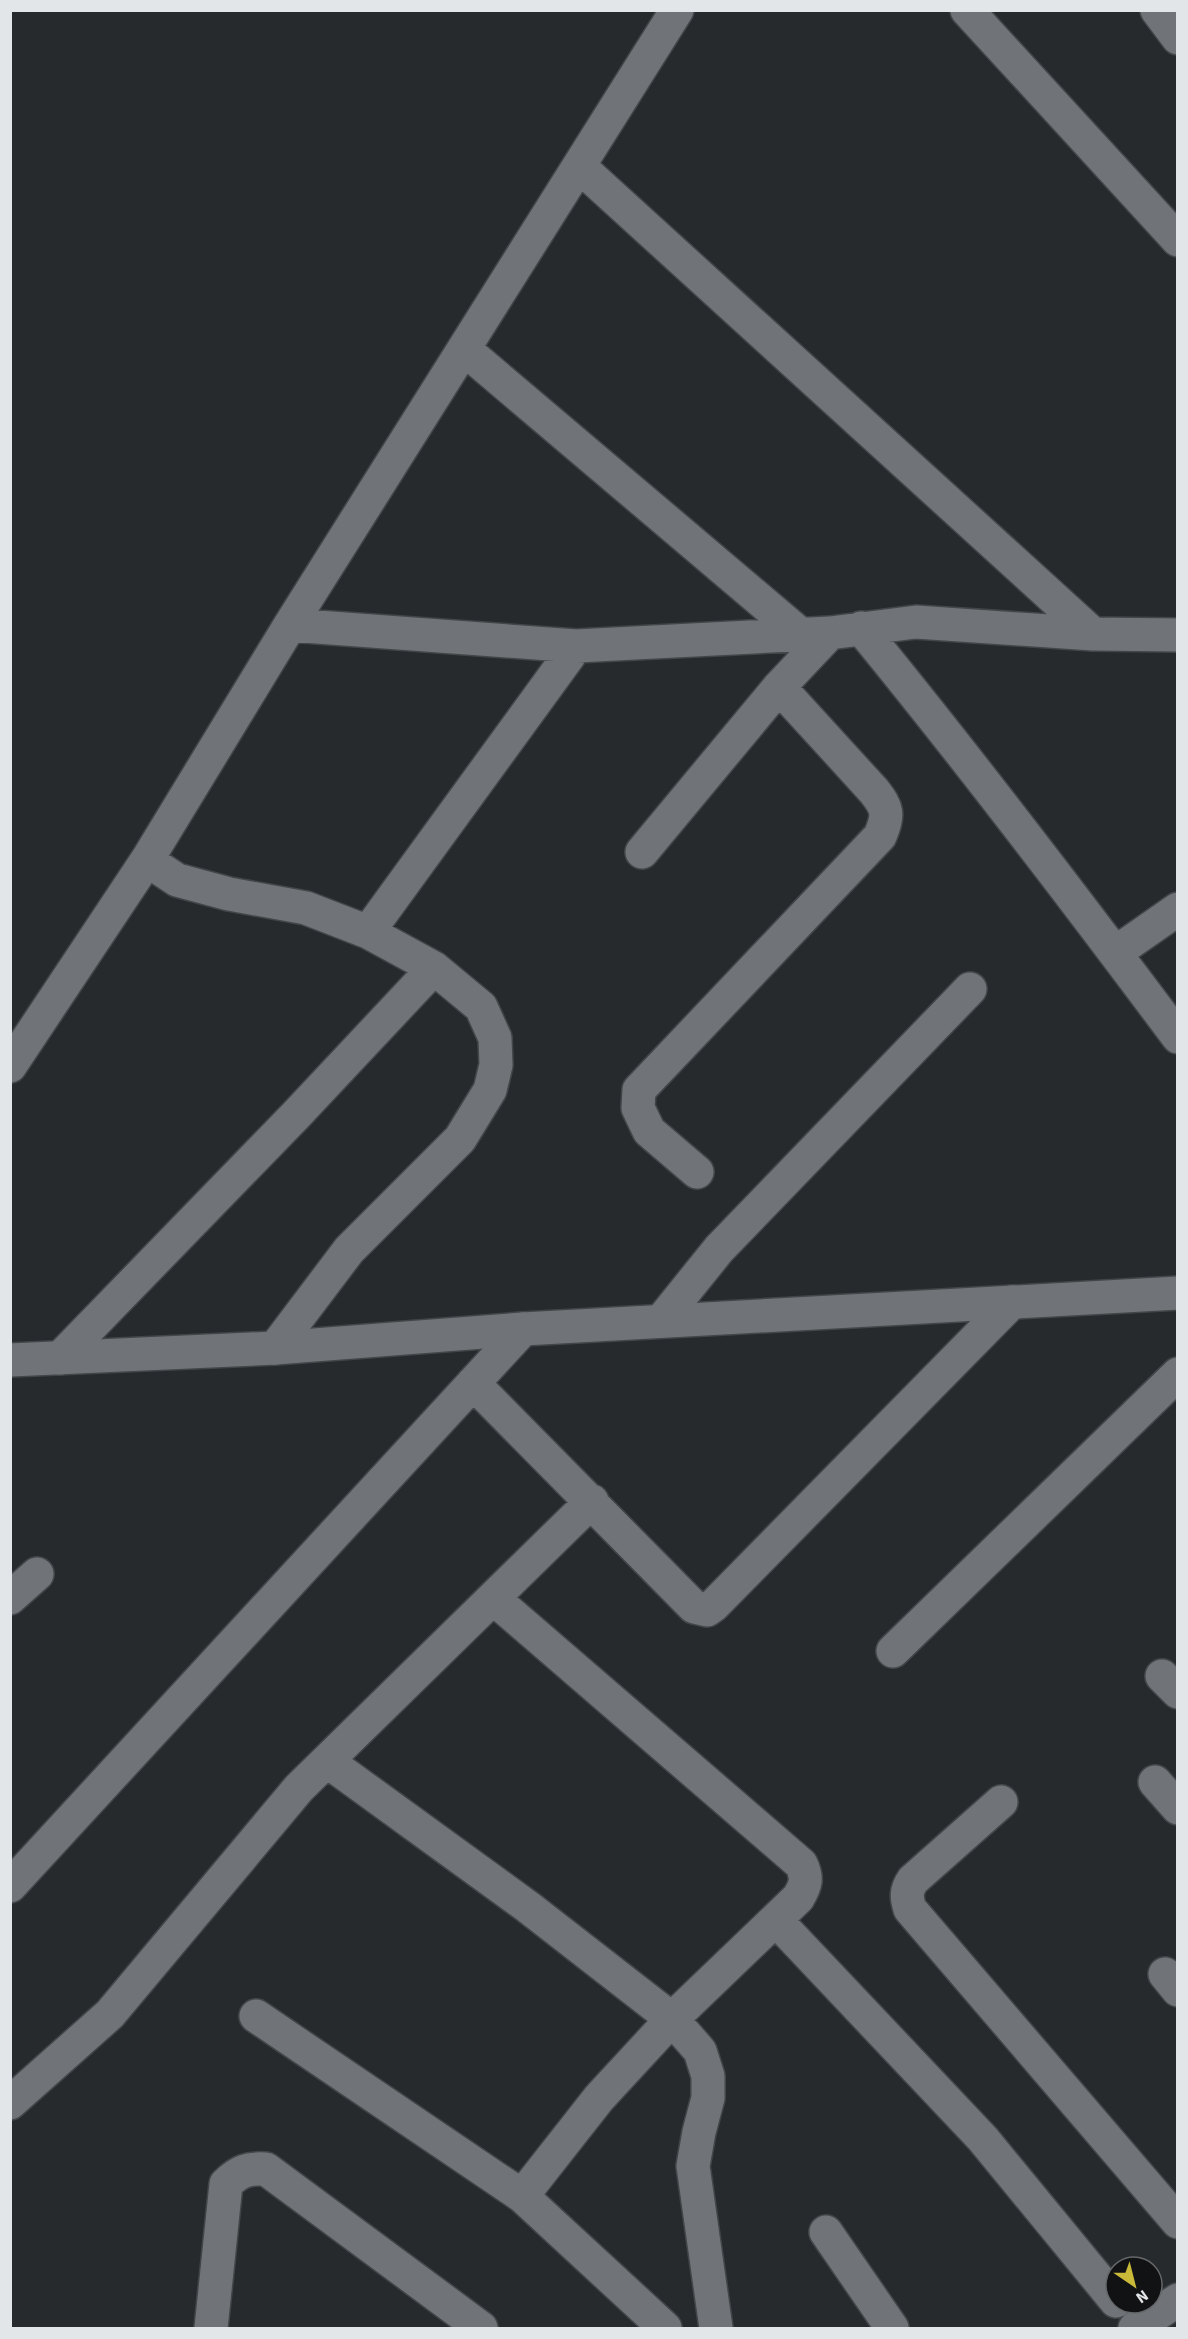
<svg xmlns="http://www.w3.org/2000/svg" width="1188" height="2339" font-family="'Source Sans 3',sans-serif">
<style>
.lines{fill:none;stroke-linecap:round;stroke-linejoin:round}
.street-casing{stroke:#424648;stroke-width:36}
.secondary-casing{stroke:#424648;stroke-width:36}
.street{stroke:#707478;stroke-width:33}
.secondary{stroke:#707478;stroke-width:33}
</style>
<rect width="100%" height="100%" fill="#262a2d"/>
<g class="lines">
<g class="street-casing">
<path id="street" d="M967 10 1178 240
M1157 10 1178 38
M579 166 1093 634
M464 349 799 633
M290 625 576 646 830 633 916 622 1093 634 1178 635
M861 628C970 761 1075 899 1178 1037
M642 852 779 687 830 633
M147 860 177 880 229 894 306 908 368 932 434 968 481 1007 495 1038 496 1065 490 1090 460 1139 349 1250 275 1348
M368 932 576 646
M1115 953 1178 909
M10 1066 147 860 290 625 677 10
M697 1172 649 1131 638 1108 639 1090 880 836C889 814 888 809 874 791L779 687
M661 1321 719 1249 970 989
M60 1358 296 1115 434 968
M473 1383 694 1607 707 1610 714 1605 1012 1302
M10 1598 37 1574
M493 1598 801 1864C808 1878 806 1885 798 1898L672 2019 599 2098 522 2196 665 2328
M893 1651 1178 1374
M1162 1676 1178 1692
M327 1761 528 1907 672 2019 700 2051 708 2076V2098L699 2132 693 2166 716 2328
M1155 1782 1178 1808
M1001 1802 913 1880C906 1890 906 1897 910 1909L1178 2222
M10 1886 523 1329
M776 1920 983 2139 1116 2301
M1165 1974 1178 1990
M256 2016 522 2196
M10 2103 110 2014 299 1788 592 1501
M826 2232 892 2328
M211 2328 226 2184C239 2171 248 2168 266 2169L481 2328
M1135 2328 1178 2300"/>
</g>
<g class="secondary-casing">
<path id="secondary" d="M10 1360 275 1348 523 1329 1178 1293"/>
</g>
<use href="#street" class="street"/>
<use href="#secondary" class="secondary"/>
</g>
<rect width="1188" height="2339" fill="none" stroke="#e3e6e8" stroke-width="24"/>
<g transform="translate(1134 2285) rotate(145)"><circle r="28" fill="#111214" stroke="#656769" stroke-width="1.5"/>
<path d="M0-4.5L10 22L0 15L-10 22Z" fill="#c9ba3a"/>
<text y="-9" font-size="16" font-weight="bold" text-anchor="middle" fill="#e3e6e8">N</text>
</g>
</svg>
